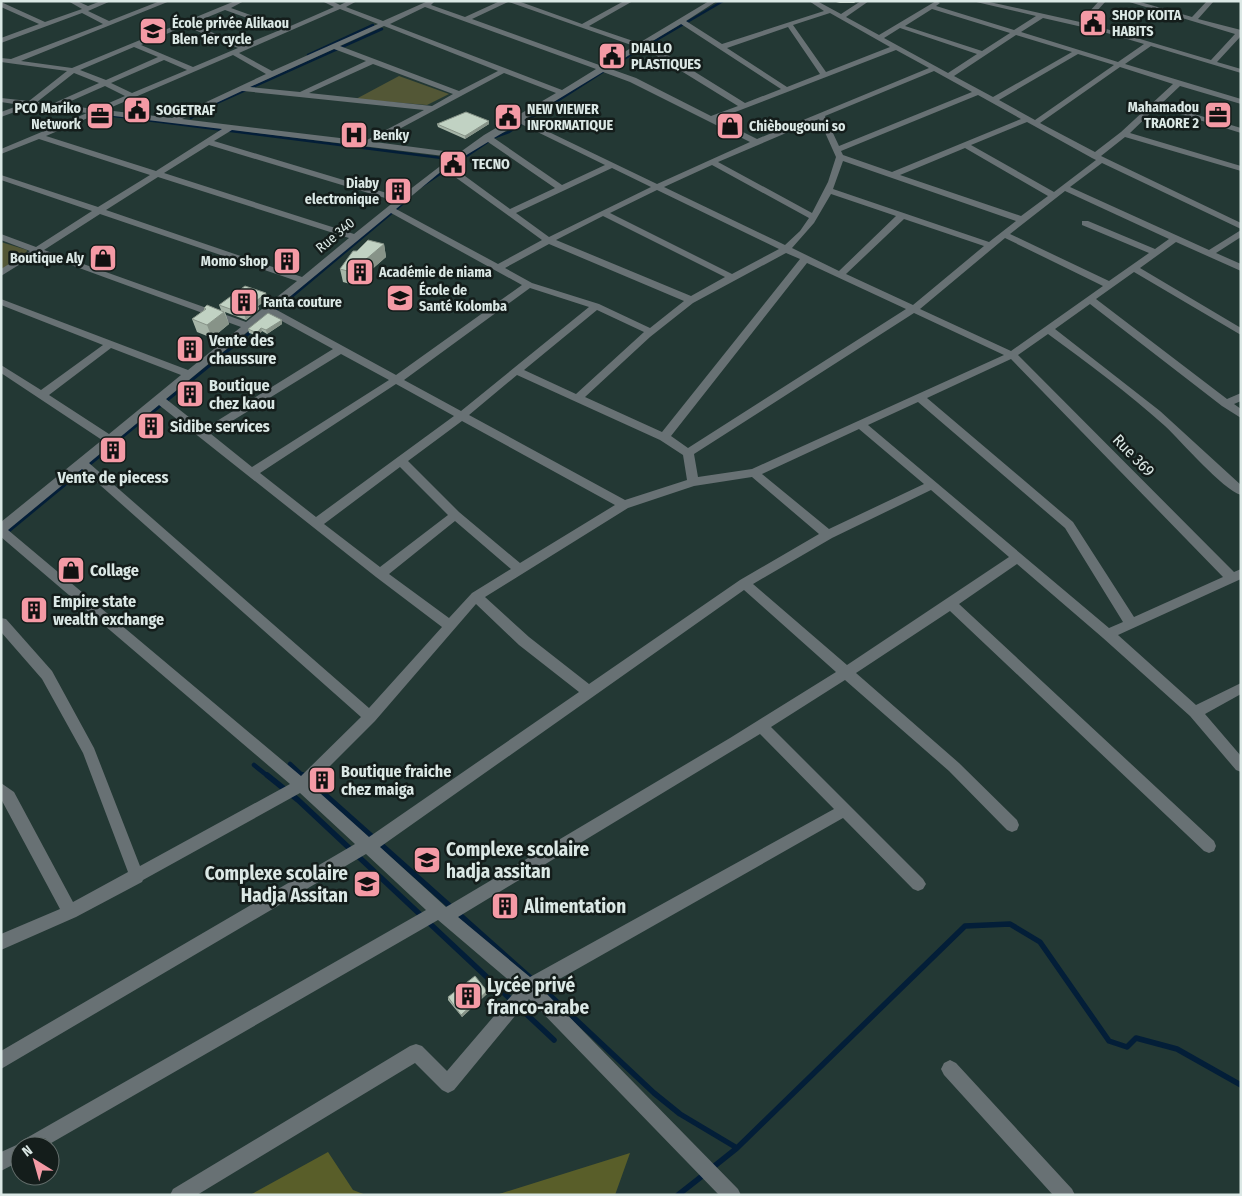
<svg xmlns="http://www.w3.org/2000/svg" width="1242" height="1196" font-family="'Fira Sans Condensed',sans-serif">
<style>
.green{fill:#535736}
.forest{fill:#595e29}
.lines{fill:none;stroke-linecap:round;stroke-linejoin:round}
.stream-far3{stroke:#031e38;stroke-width:2.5}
.stream-far2{stroke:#031e38;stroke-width:3}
.stream-far1{stroke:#031e38;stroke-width:4.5}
.stream{stroke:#031e38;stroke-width:5.5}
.minor{fill:#687174;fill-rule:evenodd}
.wall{fill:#a6b5a8}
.shaded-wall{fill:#879388}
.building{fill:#c1d2c3;stroke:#879388}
.labels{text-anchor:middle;stroke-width:5;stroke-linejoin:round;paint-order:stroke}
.far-poi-label{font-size:14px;font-weight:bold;fill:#dbe8e5;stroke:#141d1b;text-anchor:start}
.far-street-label{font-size:14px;fill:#dbe8e5;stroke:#141d1b}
.poi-label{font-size:16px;font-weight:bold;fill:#dbe8e5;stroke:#141d1b;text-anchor:start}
.street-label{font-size:16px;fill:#dbe8e5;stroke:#141d1b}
.near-poi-label{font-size:19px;font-weight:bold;fill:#dbe8e5;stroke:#141d1b;text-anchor:start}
</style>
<rect width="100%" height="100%" fill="#233834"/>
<path class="green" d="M399 76 449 94 427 105 356 99Z
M1 242 27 250 26 254 1 270Z"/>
<path class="forest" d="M328 1152 353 1190 366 1195H250Z
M630 1153 615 1195H496Z"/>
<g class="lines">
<path class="stream-far3" d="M308 55 373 25
M107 115 442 158
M191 118 201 110 382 29
M422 186 495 137 509 132 612 66 723 1"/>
<path class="stream-far2" d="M272 313 409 198
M106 450 253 330"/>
<path class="stream-far1" d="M4 534 107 449
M290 764 304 777
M254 765 269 777"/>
<path class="stream" d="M267 775 298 800 554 1040
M303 775 534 981
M540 986 654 1093 680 1114 737 1148
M712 1168 737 1148 965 926 1010 924 1040 942 1109 1041 1127 1047 1136 1038 1177 1049 1241 1085
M678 1195 706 1173"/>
<path class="minor" d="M68 1H77L88 6 101 1H111L88 11 109 21 160 1H170L21 61 72 68 235 1H244L231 8 286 28 334 7 322 1H332L340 5 348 1H357L346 7 383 21 428 1H435L431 5 465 17 500 1H518L582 24 624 1H633L589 26 639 43 709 1H717L686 21 722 44 824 11 809 1H817L841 14 861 1H869L846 17 879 35 936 1 940 3 936 6 1014 30 1036 16 972 1H985L1080 22 1099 1H1106L1086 23 1211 60 1235 34 1126 1H1137L1192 17 1207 1H1214L1198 19 1241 30V36L1217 62 1241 69V73L1151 46 1125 64 1241 99V104L1180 86 1161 104 1241 128V133L1157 107 1130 133 1241 166V171L1125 137 1101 156 1241 223V229L1102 163 1070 187 1209 250 1241 230V237L1216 253 1241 264V271L1176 242 1140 268 1241 328V335L1134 272 1096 299 1227 399 1241 393V401L1234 404 1241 409V418L1222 406 1090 304 1055 329 1160 411 1241 485V495C1222 489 1182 442 1165 426 1128 393 1088 363 1048 334L1018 355 1234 572 1241 569V579L1118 635 1196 705 1241 683V694L1205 714 1241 756V772L1236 770 1190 716 1103 638 1017 564 959 604 1214 841 1216 846 1214 851 1209 853 1204 851 950 611 856 673 959 763 1017 820 1019 825 1017 830 1012 832 1007 830 949 771 845 680 771 727 923 879 926 884 923 889 918 891 913 889 843 818 542 989 738 1189 741 1195H719L529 999 454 1090 448 1093 442 1090 415 1063 197 1195H170L173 1189 410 1046 416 1044 422 1046 447 1071 518 988 438 920 46 1146H20V1161L1 1171V1152L21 1143 23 1140 426 910 366 854 1 1069V1051L355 844 300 793 143 880 142 882 76 917 1 950V934L60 909 1 799V783L14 792 73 902 128 872 83 753 42 679 1 632V618L6 619 52 671 94 748 140 866 290 784 1 537V522L102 440 1 373V365L41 390 103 345 1 305V299L188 370 241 327 38 253 1 276V269L30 251 1 240V234L36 247 92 211 1 180V175L98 207 150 175 39 139 1 154V149L87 113 31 106 1 117V112L20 105 1 102V98L29 101 67 71 1 62V58L11 59 103 24 82 13 1 43V38L39 24 1 7V2L45 22 82 9ZM508 2H509L634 46 602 66 472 19ZM425 7 596 69 562 90 390 24ZM340 9 378 24 272 71 239 53ZM932 9 1010 33 982 51 905 26ZM225 10 280 30 244 45 191 24ZM830 13 890 47 826 72 793 25ZM1043 18 1100 31 1144 44 1118 62 1021 32ZM681 24 781 89 745 103 658 49 646 45ZM185 26 238 48 193 67 141 45ZM384 26 498 71 459 91 340 46ZM788 27 820 74 787 87 727 48ZM900 28 977 54 948 73 884 38ZM1016 35 1072 52 993 97 954 76ZM134 47 158 57 106 80 80 70ZM641 48 652 53 738 106 711 116 636 78 608 68ZM334 49 366 61 300 92 250 87ZM896 50 929 68 757 139 717 119ZM1078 54 1114 65 1035 120 999 100ZM233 55 266 74 172 118 105 110ZM164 60 187 70 132 93 111 83ZM373 64 453 94 432 106 309 93ZM1120 67 1173 84 1121 132 1095 152 1040 123ZM934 71 972 92 839 146 825 116ZM603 72 630 82 750 142 657 184 524 120ZM74 73 99 83 52 104 37 102ZM504 73 556 93 484 135 459 153 375 142ZM105 86 125 96 95 109 62 105ZM242 91H243L424 110 365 141 182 119ZM978 95 1021 119 892 172 843 155 841 151ZM97 114 222 129 156 171 46 136ZM819 119 836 157 828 182 812 213 718 162ZM1027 122 1092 158 1096 160 1054 192 971 145ZM519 123 605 165 562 185 494 138ZM232 130 452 157 400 197 214 141ZM488 142 555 188 510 209 450 165ZM209 145 395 201 354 234 164 173ZM965 148 1048 196 1021 216 900 175ZM843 161 1016 221 989 242 833 189ZM712 165 809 218 800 231 785 245 664 187ZM612 168 651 187 549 237 516 213ZM444 169 542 240 498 264 396 209ZM158 177 349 238 302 277 106 210ZM657 190 779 249 732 274 610 213ZM1065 191 1169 239 1155 249 1088 221H1082V225L1149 253 1109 281 1010 234ZM831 194 896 216 839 271 792 248 814 223ZM391 213 522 285 396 375 275 309ZM100 214 297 281 246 322 44 250ZM603 216 725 277 691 296 556 240ZM904 219 984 246 913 305 846 274ZM1005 238 1103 286 1011 351 920 309ZM549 244 684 301 650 328 599 304 532 283 505 268ZM786 253 800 259 662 432 585 397 650 337 693 303ZM807 263 906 309 688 448 671 436ZM530 288 589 307 461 411 404 380ZM597 310 644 332 576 394 524 370ZM914 313 1004 355 752 469 698 477 694 454ZM269 314 333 349 204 429 166 399ZM111 348 181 375 109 434 49 395ZM341 354 389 380 252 467 211 434ZM1011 359 1223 577 1134 617 1073 522 927 398ZM517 375 660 440 683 455 687 480 625 500 469 415ZM396 384 454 416 316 517 260 473ZM918 402 1065 528 1123 622 1109 628 868 425ZM159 405 376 577 442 627 369 708 89 463ZM462 421 615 505 520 563 459 512 408 461ZM859 429 924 484 829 529 762 474ZM400 467 448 515 380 567 324 524ZM82 469 361 717 301 776 8 530ZM752 477 819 534 740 580 589 684 529 637 485 597 628 508 694 486ZM931 490 1009 557 847 665 753 584 832 538ZM455 521 511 569 472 593 449 618 389 574ZM744 590 836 672 730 738 446 907 380 847ZM476 604 519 645 579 692 369 837 311 785 375 721ZM760 734 834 809 530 977 458 917Z
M950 1060 956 1063 1072 1189 1075 1195H1053L944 1075 941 1069 944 1063Z"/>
</g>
<path class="wall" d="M832 1H857L854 3H840Z
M489 121V124L465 139 438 127 437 124Z
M384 244 386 257 354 285 343 282 340 269 357 251Z
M268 299 258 306 259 309 246 320 225 312 229 324 212 338 197 332 192 319 204 310V308L221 310 219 305Z
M282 320V324L267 334 262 331 258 336 249 333 248 329Z
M487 991 488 993 462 1017 448 1000V997Z"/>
<path class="shaded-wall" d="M489 121V124L465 139V136Z
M384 244 386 257 354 285 351 272Z
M266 293 268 299 258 306 259 309 246 320 244 314 255 302Z
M224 312 229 324 212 338 207 325Z
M282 320V324L267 334 266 330Z
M261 328 262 331 258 336 257 333Z
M487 991 488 993 462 1017 461 1015Z"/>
<path class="building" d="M466 112 489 121 465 136 437 124Z
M368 240 384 244 351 272 340 269 353 251H357Z
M245 286 266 293 255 302 257 303 244 314 219 305Z
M207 305 224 312 207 325 192 319 206 309 204 308Z
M268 313 282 320 266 330 261 328 257 333 248 329Z
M475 976 487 991 461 1015 448 997Z"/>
<defs>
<g id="civic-square" transform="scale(1.4375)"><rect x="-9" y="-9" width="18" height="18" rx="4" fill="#f49aa5" stroke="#141d1b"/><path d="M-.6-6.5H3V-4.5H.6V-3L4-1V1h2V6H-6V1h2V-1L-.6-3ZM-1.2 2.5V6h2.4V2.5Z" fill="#111"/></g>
<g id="school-square" transform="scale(1.4375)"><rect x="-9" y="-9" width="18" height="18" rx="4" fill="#f49aa5" stroke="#141d1b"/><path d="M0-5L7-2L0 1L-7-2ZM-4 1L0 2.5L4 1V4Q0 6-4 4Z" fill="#111"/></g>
<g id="office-square" transform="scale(1.4375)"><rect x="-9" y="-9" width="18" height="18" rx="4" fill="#f49aa5" stroke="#141d1b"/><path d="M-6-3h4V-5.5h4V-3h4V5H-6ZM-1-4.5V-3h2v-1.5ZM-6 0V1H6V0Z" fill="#111"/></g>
<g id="shop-square" transform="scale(1.4375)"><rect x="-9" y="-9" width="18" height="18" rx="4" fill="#f49aa5" stroke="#141d1b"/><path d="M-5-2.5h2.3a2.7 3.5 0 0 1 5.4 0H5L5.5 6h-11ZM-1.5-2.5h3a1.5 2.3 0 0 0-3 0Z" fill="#111"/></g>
<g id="hospital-square" transform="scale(1.4375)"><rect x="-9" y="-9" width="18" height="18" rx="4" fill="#f49aa5" stroke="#141d1b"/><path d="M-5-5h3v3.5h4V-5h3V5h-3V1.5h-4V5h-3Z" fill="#111"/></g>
<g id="building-square" transform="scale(1.4375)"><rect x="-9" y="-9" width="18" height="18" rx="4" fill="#f49aa5" stroke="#141d1b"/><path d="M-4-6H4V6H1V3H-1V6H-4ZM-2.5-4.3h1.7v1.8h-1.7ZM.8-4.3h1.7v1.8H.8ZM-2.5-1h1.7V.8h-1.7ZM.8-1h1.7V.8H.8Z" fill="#111"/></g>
</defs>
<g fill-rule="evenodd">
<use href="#civic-square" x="1093" y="23"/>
<use href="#school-square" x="153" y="31"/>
<use href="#civic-square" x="612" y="56"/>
<use href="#civic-square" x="137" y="110"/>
<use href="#office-square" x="1218" y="115"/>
<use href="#office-square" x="100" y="116"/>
<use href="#civic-square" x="508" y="117"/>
<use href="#shop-square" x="730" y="126"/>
<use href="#hospital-square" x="354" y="135"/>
<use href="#civic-square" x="453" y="164"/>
<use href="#building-square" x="398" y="191"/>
<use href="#shop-square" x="103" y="258"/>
<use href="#building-square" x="287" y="261"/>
<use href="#building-square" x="360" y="272"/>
<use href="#school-square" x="400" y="298"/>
<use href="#building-square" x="244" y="302"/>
<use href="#building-square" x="190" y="349"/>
<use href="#building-square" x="190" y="394"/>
<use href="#building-square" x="151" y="426"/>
<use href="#building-square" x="113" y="450"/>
<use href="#shop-square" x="71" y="570"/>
<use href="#building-square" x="34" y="610"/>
<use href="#building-square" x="322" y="780"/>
<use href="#school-square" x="427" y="860"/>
<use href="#school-square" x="367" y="884"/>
<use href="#building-square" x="505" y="906"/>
<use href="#building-square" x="468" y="996"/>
</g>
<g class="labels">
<g class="far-poi-label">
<text x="1112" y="20">SHOP KOITA<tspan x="1112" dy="16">HABITS</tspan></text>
<text x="172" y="28">École privée Alikaou<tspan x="172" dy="16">Blen 1er cycle</tspan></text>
<text x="631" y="53">DIALLO<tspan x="631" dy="16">PLASTIQUES</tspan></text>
<text x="1199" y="112" text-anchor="end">Mahamadou<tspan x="1199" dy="16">TRAORE 2</tspan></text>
<text x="81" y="113" text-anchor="end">PCO Mariko<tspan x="81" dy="16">Network</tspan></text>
<text x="527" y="114">NEW VIEWER<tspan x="527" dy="16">INFORMATIQUE</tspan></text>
<text x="156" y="115">SOGETRAF</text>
<text x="749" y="131">Chièbougouni so</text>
<text x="373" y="140">Benky</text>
<text x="472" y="169">TECNO</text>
<text x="379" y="188" text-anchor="end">Diaby<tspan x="379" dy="16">electronique</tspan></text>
<text x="84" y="263" text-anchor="end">Boutique Aly</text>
<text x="268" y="266" text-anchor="end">Momo shop</text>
<text x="379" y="277">Académie de niama</text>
<text x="419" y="295">École de<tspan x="419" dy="16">Santé Kolomba</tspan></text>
<text x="263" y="307">Fanta couture</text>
</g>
<g class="far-street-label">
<text transform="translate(335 235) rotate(-40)" y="5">Rue 340</text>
</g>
<g class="poi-label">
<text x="209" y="346">Vente des<tspan x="209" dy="18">chaussure</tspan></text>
<text x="209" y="391">Boutique<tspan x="209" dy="18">chez kaou</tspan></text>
<text x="170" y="432">Sidibe services</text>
<text x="113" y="483" text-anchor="middle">Vente de piecess</text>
<text x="90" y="576">Collage</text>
<text x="53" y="607">Empire state<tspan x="53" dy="18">wealth exchange</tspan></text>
<text x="341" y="777">Boutique fraiche<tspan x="341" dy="18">chez maiga</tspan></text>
</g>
<g class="street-label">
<text transform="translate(1134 455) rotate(46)" y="6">Rue 369</text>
</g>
<g class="near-poi-label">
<text x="446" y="856">Complexe scolaire<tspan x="446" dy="22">hadja assitan</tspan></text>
<text x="348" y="880" text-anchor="end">Complexe scolaire<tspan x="348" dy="22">Hadja Assitan</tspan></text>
<text x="524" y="913">Alimentation</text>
<text x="487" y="992">Lycée privé<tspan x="487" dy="22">franco-arabe</tspan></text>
</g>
</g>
<rect width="1242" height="1196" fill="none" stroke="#dbe8e5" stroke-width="5"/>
<g transform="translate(35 1161) rotate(323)"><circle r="24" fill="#141d1b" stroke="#646e6c"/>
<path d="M0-4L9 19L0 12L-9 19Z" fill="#f49aa5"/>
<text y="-8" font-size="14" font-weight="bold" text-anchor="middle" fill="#dbe8e5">N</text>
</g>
</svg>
